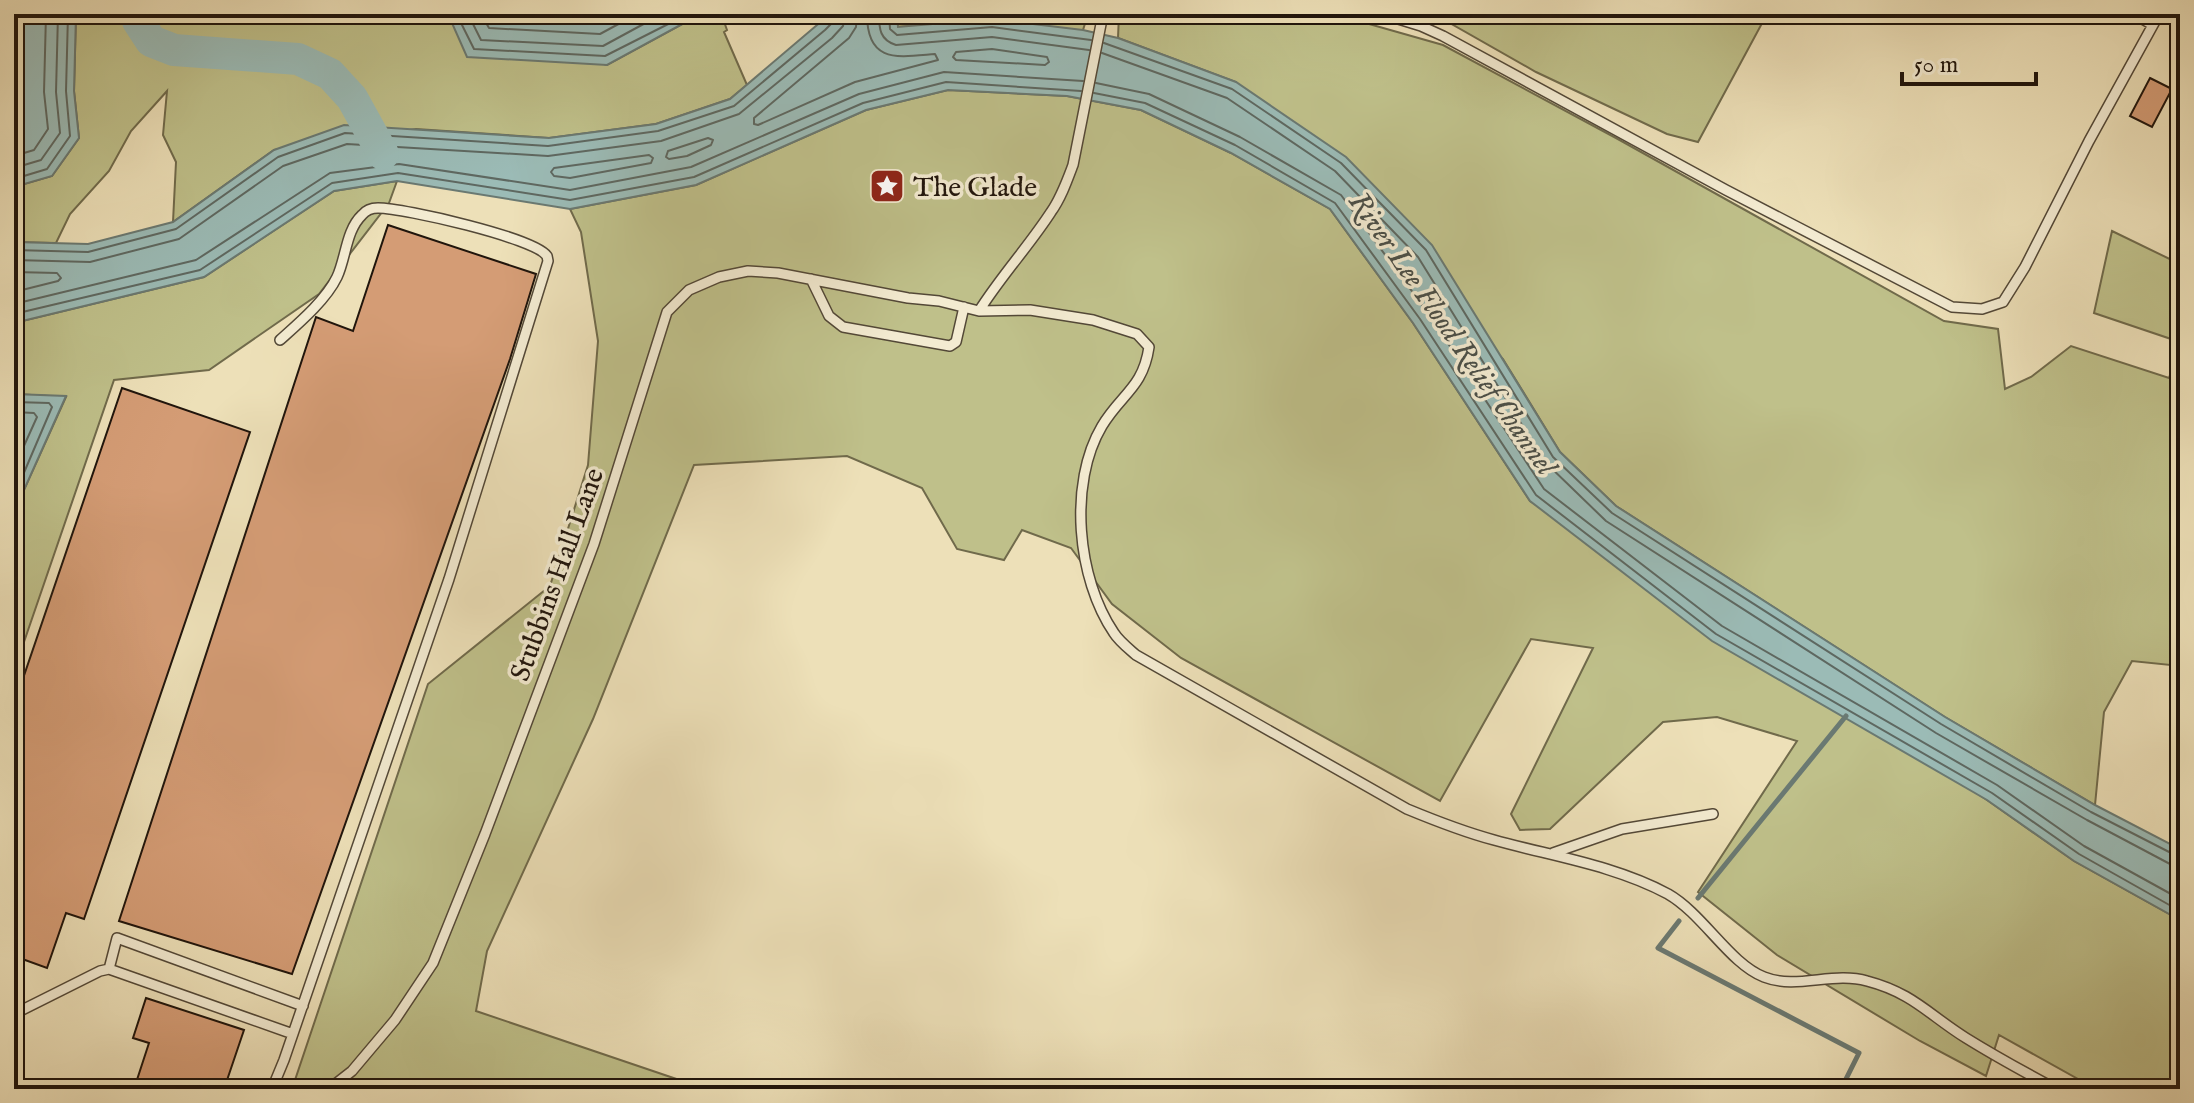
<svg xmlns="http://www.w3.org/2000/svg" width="2194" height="1103" font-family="'IM FELL English',serif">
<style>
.green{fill:#bfc08a;stroke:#706a4b;stroke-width:2}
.water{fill:#9bbbb6;stroke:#6a7972;stroke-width:2}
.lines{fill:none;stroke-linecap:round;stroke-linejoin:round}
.shore{stroke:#5e6861;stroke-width:2}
.stream{stroke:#6a7972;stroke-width:5}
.river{stroke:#9bbbb6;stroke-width:32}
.building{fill:#d49c75;stroke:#20150c;stroke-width:2}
.service-casing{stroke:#534837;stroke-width:12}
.service{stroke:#f3ebd1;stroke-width:9}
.labels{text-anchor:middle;stroke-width:7;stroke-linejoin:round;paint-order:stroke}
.poi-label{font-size:28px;fill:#20150c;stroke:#f3ebd1;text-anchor:start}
.street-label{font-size:28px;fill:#20150c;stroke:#f3ebd1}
.water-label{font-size:30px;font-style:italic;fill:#4b4f48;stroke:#f3ebd1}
</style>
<rect width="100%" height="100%" fill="#ede0b8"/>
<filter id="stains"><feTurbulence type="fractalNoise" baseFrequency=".0025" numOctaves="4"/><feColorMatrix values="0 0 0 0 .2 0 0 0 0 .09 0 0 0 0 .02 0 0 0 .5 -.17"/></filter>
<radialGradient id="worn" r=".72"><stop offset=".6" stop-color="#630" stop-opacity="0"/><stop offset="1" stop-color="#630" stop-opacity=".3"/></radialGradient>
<path class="green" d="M76 14H432L452 23 607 65 684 23 722 16 727 30 724 32 747 85 730 99 656 124 549 138 416 129 274 150 173 222 176 162 163 135 167 91 131 131 109 171 70 214 56 243 14 242V187L52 176 79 138 74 91Z
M897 14H1088L1083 30 1075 31 992 19 897 27Z
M1119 14H1334L1443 45 1616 138 1944 321 1998 329 2005 389 2031 377 2071 346 2169 378 2180 346V666L2132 661 2104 712 2095 805 1945 717 1616 506 1560 452 1503 359 1236 82 1118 38Z
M1434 14H1767L1698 142 1667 134 1536 72Z
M948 90 1067 96 1141 110 1231 153 1330 209 1413 323 1530 501 1987 800 2074 861 2180 920V1089H2096L1999 1035 1986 1076 1920 1041 1777 955 1698 892 1797 741 1717 717 1663 722 1550 829 1520 830 1511 814 1593 648 1531 639 1440 801 1181 658 1112 604 1071 548 1022 530 1004 560 957 549 922 488 847 456 694 465 593 719 487 951 476 1011 706 1089H292L428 684 550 586 588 465 598 341 581 232 570 209 696 185 866 110Z
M397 181 389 203 319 294 209 370 114 380 14 671V534L23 492 66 397 14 394V323L204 277 334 191Z
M2112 231 2180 264V342L2094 313Z"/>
<path class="water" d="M14 14H76L74 91 79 138 52 176 14 187Z
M432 14H724L684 23 607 65 467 57 452 23Z
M830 14H897L898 27 992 19 1083 30 1118 38 1236 82 1346 157 1432 245 1560 452 1616 506 1945 717 2095 805 2180 849V920L2074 861 1987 800 1712 641 1530 501 1413 323 1330 209 1231 153 1141 110 1067 96 948 90 866 110 696 185 570 209 397 181 334 191 204 277 14 323V242L88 244 173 222 274 150 344 125 549 138 656 124 730 99Z
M14 394 66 396 23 492 14 534Z"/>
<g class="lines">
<path class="shore" d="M452 14 459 19 474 49 605 56 688 14
M468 14 481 40 603 46 662 14
M481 14 489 28 600 34 637 14
M857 14 856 27 849 38 754 118V124L758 125 855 82 938 60 935 54C898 57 867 64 867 14
M879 14C879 29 880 40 896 45L992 37 1089 50
M889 14 890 29 897 35 992 27 1091 40
M1104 43 1232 89 1341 163 1426 250 1553 457 1612 513 1941 724 2091 812 2173 854 2180 855
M992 49 1047 57 1049 62 1045 65 956 60 953 57 956 52Z
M1102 53 1227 98 1335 171 1418 257 1545 462 1606 521 1936 733 2087 820 2170 864 2180 865
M1096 83 1149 94 1240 137 1341 195 1428 313 1544 489 1722 626 1997 785 2084 846 2180 899
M1094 93 1145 103 1235 145 1335 203 1420 319 1536 495 1716 634 1992 793 2079 854 2180 911
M708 138 713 140 711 145 687 156 669 159 666 157 668 151Z
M649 155 653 158 651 163 570 178 554 176 551 172 554 168Z
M14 156 34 150 48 129 44 92 46 14
M14 168 41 160 60 133 56 92 58 14
M14 179 47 169 70 136 66 91 68 14
M14 250 88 252 176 229 278 157 345 133 548 146 658 131 734 106 825 30 834 21 835 14
M14 260 90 262 179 239 283 166 347 144 548 156 661 141 739 114 832 38 843 26 845 14
M14 272 57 273 61 278 58 281 14 292
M14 304 196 260 330 173 399 164 570 190 691 167 859 94 944 72 1083 81
M14 314 200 270 332 183 398 173 570 200 694 177 863 103 946 82 1081 91
M14 402 49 403 52 407 14 496
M14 412 34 413 37 417 14 468"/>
<path class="stream" d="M1698 898 1846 716
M1679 921 1658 948 1859 1053 1841 1089"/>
<path class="river" d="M137 14 138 21 151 41 174 50 298 59 330 74 352 98 383 154"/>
</g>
<path class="building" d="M2150 78 2172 89 2152 127 2130 116Z
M388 225 536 274 510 359 292 974 119 921 316 317 353 331Z
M122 388 250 432 84 919 66 913 47 968 14 956V705Z
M146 998 244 1030 224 1089H134L149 1043 133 1038Z"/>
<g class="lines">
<g class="service-casing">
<path id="service" d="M1382 14 1421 26 1443 36 1726 190 1952 307 1982 309 2003 302 2025 267 2089 141 2159 14
M2134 14 2153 25
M811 279 829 316 843 327 950 346 956 342 964 307
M979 311C1001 276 1029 246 1051 212 1061 198 1067 181 1073 165L1103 14
M1553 853 1622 829 1713 814
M109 969 117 938 303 1006
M14 1014 100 971 109 969 293 1034
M272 1089 284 1060 449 579 548 261 547 256C535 238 404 208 378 208 372 208 366 210 362 215 346 230 346 258 337 277 326 300 299 323 280 340
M329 1089 352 1071 395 1020 433 963 485 834 594 544 667 312 689 290 719 277 748 271 778 273 908 298 939 301 979 311 1030 310 1093 320 1137 334 1149 347C1143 388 1121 394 1102 426 1068 483 1077 579 1114 633 1119 641 1128 648 1136 655L1407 809C1436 821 1464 832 1494 840 1551 856 1614 865 1668 894 1703 914 1730 964 1764 977 1797 990 1833 971 1867 981 1913 993 1929 1015 1966 1038 1995 1056 2026 1073 2056 1089"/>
</g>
<use href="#service" class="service"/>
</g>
<defs>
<g id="sight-square" transform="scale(1.8)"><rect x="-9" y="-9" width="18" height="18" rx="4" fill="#8f2418" stroke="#f3ebd1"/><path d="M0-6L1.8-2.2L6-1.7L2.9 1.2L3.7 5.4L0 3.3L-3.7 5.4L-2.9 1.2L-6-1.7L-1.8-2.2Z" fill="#fff"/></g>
</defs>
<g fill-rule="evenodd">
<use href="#sight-square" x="887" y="186"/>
</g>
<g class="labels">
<g class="poi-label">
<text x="913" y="196">The Glade</text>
</g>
<g class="street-label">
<text transform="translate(556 574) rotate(-70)" y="10">Stubbins Hall Lane</text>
</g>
<g class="water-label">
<text transform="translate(1453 333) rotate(55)" y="10">River Lee Flood Relief Channel</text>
</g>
</g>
<rect width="2194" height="1103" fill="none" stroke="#ede0b8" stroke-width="48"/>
<rect x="16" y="16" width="2162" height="1071" fill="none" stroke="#20150c" stroke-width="4"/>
<rect x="24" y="24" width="2146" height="1055" fill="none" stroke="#20150c" stroke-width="2"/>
<path d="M1902 72v12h134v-12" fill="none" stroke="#20150c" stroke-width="4"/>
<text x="1914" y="72" font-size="24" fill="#20150c" stroke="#f3ebd1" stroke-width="6" paint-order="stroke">50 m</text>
<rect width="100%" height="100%" filter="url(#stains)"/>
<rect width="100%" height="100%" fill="url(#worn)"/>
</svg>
